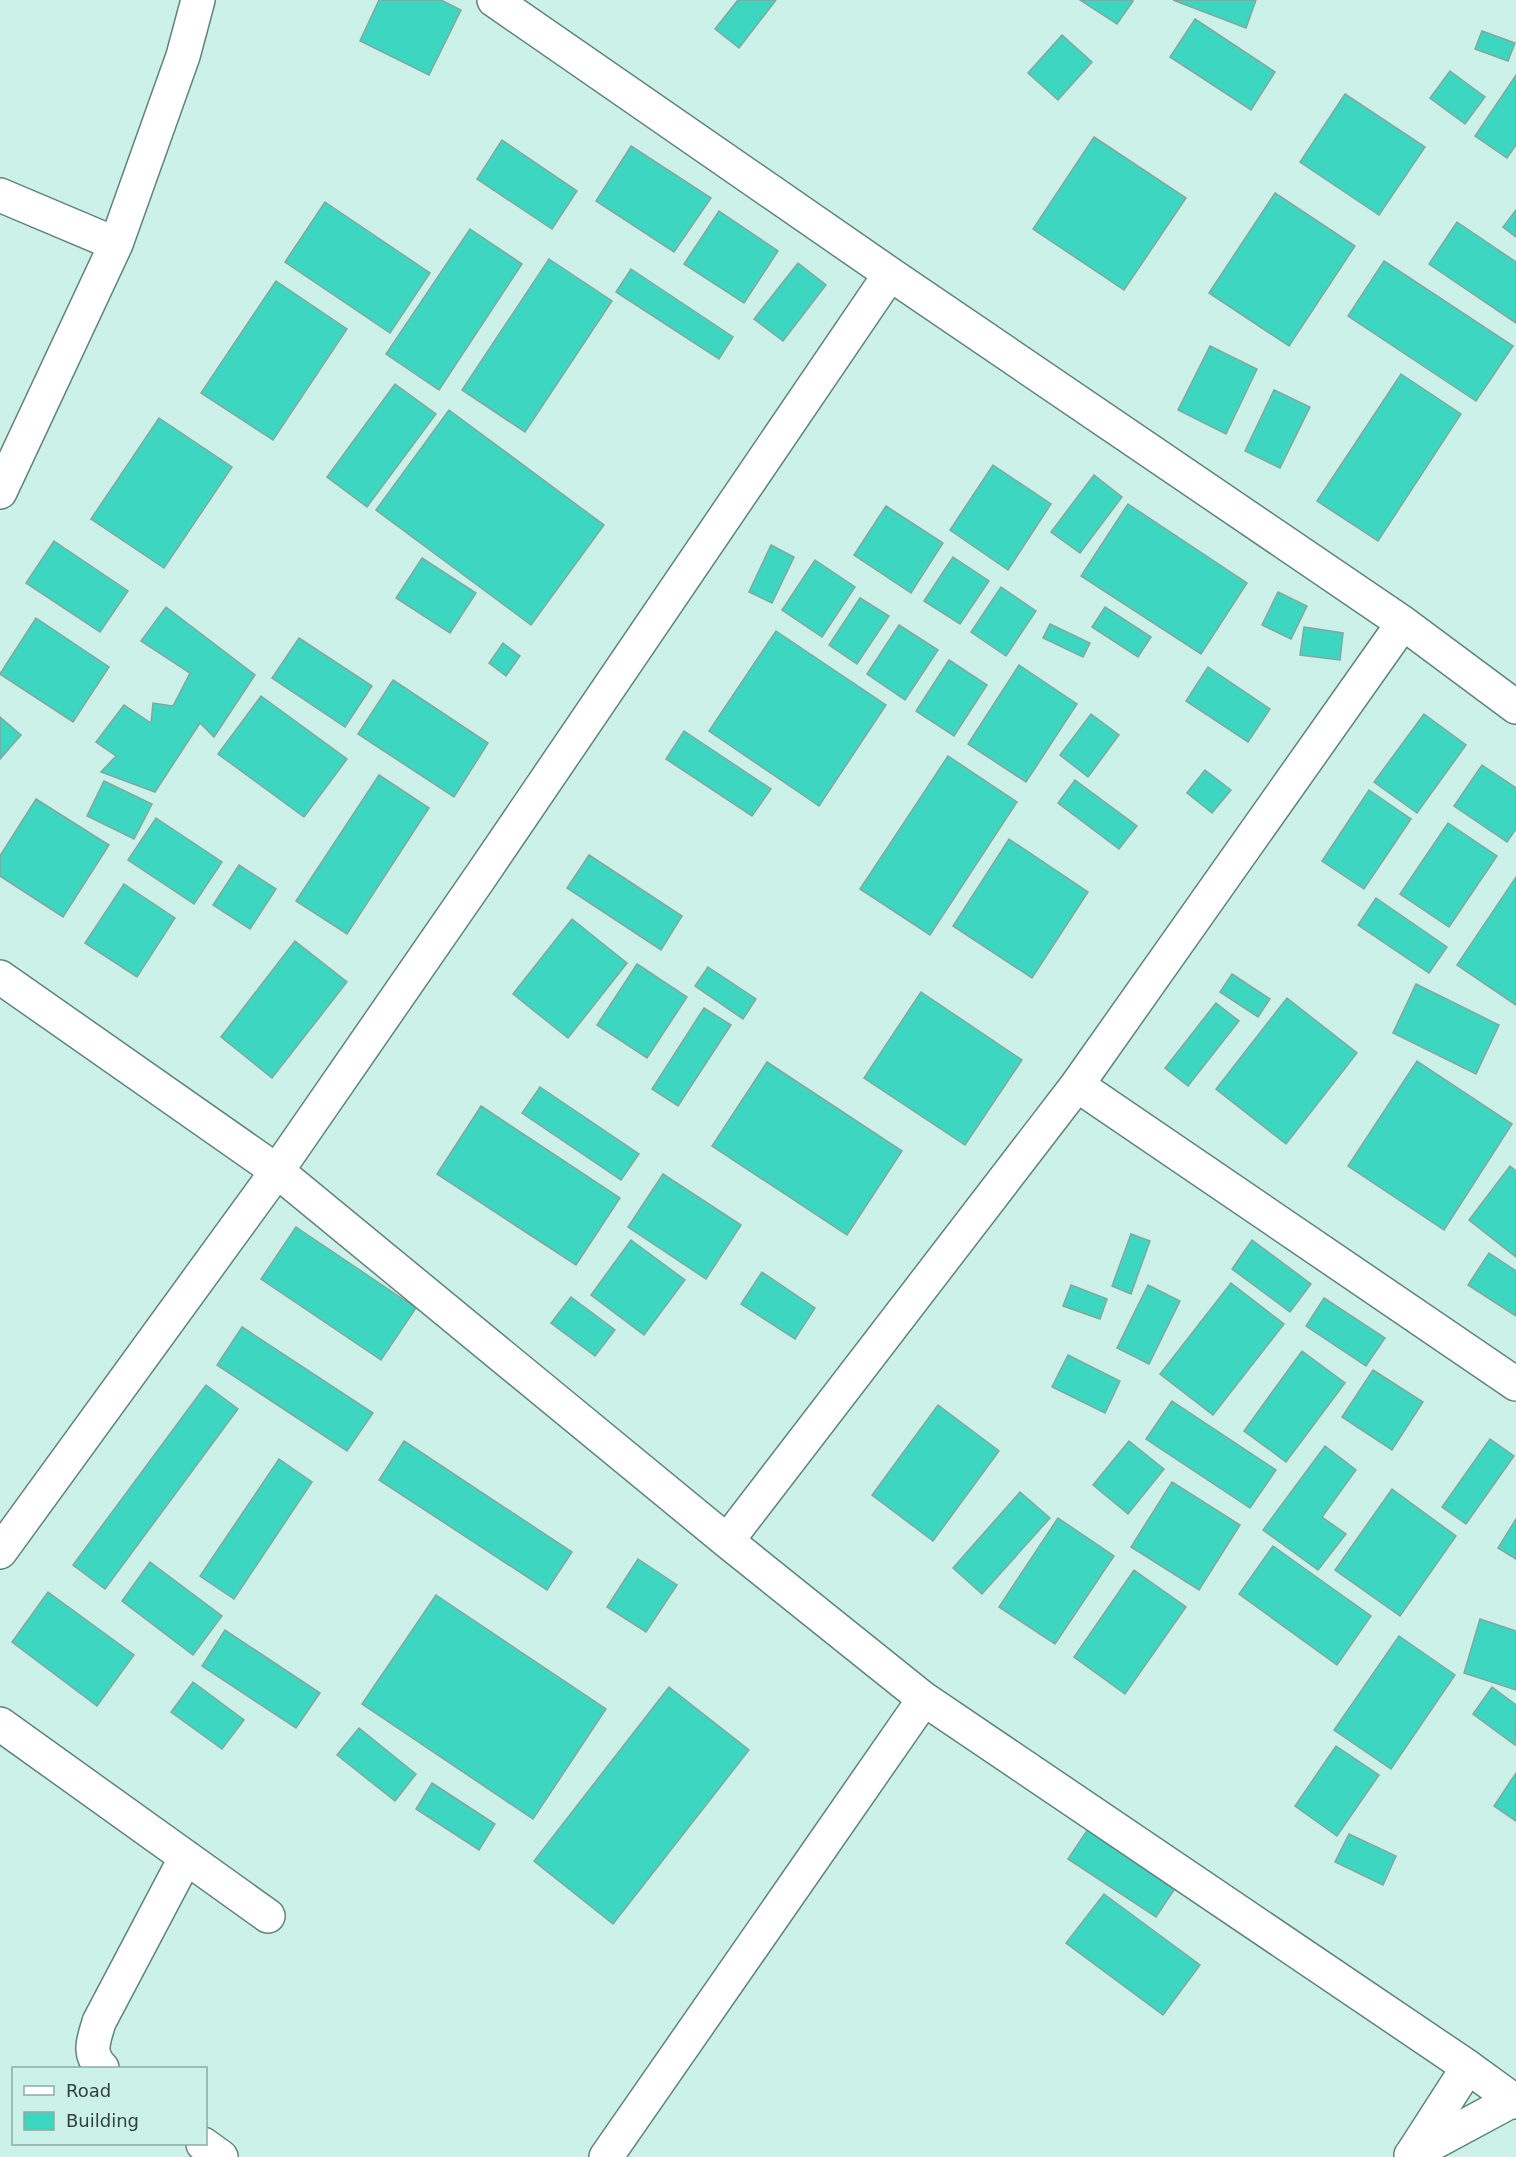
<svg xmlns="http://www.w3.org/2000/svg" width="1516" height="2157" font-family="'DejaVu Sans',sans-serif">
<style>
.building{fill:#3dd7c1;stroke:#83a79f;stroke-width:1.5}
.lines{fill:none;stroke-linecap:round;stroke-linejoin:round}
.minor-casing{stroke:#60837c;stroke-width:36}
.minor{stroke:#fff;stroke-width:33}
</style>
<rect width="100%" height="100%" fill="#cbf1e9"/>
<path class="building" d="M379 0H441L461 10 429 75 360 41Z
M738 0H776L739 48 715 29Z
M1080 0H1132L1133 1 1117 24Z
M1173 0H1256L1246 28Z
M1195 19 1275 72 1251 110 1170 57Z
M1482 31 1515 43 1508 61 1475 49Z
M1062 35 1092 62 1058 100 1028 73Z
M1450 71 1485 97 1465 124 1430 98Z
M1516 75V145L1507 158 1475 136Z
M1345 94 1425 147 1379 215 1300 162Z
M1094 137 1186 198 1124 290 1033 229Z
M502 140 577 191 552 229 477 179Z
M631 146 711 198 674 252 596 201Z
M1275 193 1355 246 1289 346 1209 293Z
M325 202 430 273 390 333 285 262Z
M1516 210V237L1503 227Z
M719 211 778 251 744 303 684 264Z
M1457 222 1516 262V323L1429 264Z
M470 229 522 264 439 390 386 354Z
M549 259 612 301 525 432 462 390Z
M1384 261 1513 346 1476 401 1348 316Z
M798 263 826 285 783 341 754 319Z
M631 269 733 337 719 359 616 292Z
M276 281 347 329 273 440 201 393Z
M1210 346 1257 369 1226 434 1178 410Z
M1401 374 1461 414 1378 541 1317 501Z
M395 384 436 414 367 507 327 477Z
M1274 390 1310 407 1280 468 1245 451Z
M449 410 604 525 531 625 376 510Z
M159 418 232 467 164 568 91 519Z
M993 465 1051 504 1008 570 950 530Z
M1094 475 1122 497 1080 553 1051 532Z
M1128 504 1247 583 1201 654 1081 576Z
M886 506 943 543 911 593 854 555Z
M54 541 128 591 100 632 26 583Z
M771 545 794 557 772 603 749 592Z
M953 557 989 581 960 624 924 601Z
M422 558 476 593 450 633 396 598Z
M815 560 855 587 822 637 782 610Z
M1001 587 1036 611 1006 656 971 632Z
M1278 592 1307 606 1291 639 1262 625Z
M860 598 889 616 857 664 829 645Z
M166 607 255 675 214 737 200 723 155 792 101 772 116 756 96 742 124 705 151 723 153 703 173 706 190 673 141 641Z
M1105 607 1151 637 1138 657 1092 627Z
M36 618 109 667 73 722 0 674Z
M1050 624 1090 643 1083 657 1043 638Z
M899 625 938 650 905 700 867 674Z
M1304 627 1343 633 1340 660 1300 655Z
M776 631 886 705 819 806 709 731Z
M299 638 372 686 345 727 272 678Z
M503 643 520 656 506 676 489 663Z
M949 660 987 685 954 736 916 711Z
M1019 665 1077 704 1026 782 968 744Z
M1208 667 1270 709 1248 742 1186 701Z
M393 680 488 743 454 797 358 734Z
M261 696 347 759 304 817 218 754Z
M1091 714 1119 735 1088 777 1060 755Z
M1424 714 1466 745 1417 813 1374 782Z
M0 717 21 735 0 759Z
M684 731 771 789 752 816 666 759Z
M948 756 1017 802 930 935 860 889Z
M1482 765 1516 788V829L1507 842 1454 806Z
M1205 770 1231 790 1212 813 1187 793Z
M379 775 429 808 347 934 296 901Z
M1075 780 1137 826 1119 849 1058 803Z
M104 781 152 804 134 839 87 816Z
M1369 790 1411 819 1364 889 1322 861Z
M36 799 109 845 63 917 0 876V856Z
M156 818 222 862 194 904 128 860Z
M1448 823 1497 856 1449 927 1400 894Z
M1009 839 1088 892 1032 978 953 926Z
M589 855 682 916 661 950 567 888Z
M239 865 276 889 250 929 213 905Z
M1516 877V1005L1457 965Z
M124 884 175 918 137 977 85 943Z
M1376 898 1447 947 1429 973 1358 925Z
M572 919 627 963 568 1038 513 994Z
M295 941 347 982 272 1078 221 1037Z
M637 964 687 997 647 1058 597 1025Z
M708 967 756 999 743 1019 695 986Z
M1232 974 1270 999 1258 1017 1220 992Z
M1416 984 1499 1025 1476 1074 1393 1033Z
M921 992 1022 1060 965 1145 864 1078Z
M1287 998 1357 1053 1286 1144 1216 1089Z
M1216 1003 1239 1021 1188 1086 1165 1068Z
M704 1008 731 1025 678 1106 652 1089Z
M1417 1061 1512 1124 1444 1230 1348 1166Z
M767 1062 902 1151 847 1235 712 1146Z
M540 1087 639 1154 621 1180 522 1113Z
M481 1106 620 1198 576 1265 437 1174Z
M1510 1166 1516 1171V1257L1469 1220Z
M663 1174 741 1225 706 1279 628 1227Z
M296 1227 416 1308 381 1360 261 1279Z
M1131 1234 1150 1241 1131 1294 1112 1286Z
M631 1240 685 1280 644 1335 591 1295Z
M1252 1240 1311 1284 1290 1312 1232 1269Z
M1489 1253 1516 1271V1316L1468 1285Z
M762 1272 815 1308 795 1339 741 1304Z
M1231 1283 1284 1324 1213 1415 1160 1374Z
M1071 1285 1107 1299 1100 1319 1063 1306Z
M1148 1285 1180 1301 1149 1364 1117 1348Z
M571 1297 615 1330 595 1356 551 1323Z
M1324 1298 1385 1338 1366 1366 1306 1326Z
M242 1327 373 1413 347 1451 217 1365Z
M1302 1351 1345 1383 1286 1462 1244 1431Z
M1068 1355 1120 1381 1105 1413 1052 1387Z
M1373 1370 1423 1402 1392 1450 1342 1417Z
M206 1385 238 1409 105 1589 73 1565Z
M1172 1401 1276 1470 1250 1508 1146 1439Z
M938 1405 999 1451 933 1541 872 1495Z
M1490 1439 1514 1456 1466 1524 1442 1507Z
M404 1441 572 1552 547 1590 379 1480Z
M1129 1441 1164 1469 1128 1514 1093 1485Z
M1325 1446 1356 1470 1322 1517 1346 1534 1318 1570 1263 1530Z
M279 1459 312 1482 234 1599 200 1576Z
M1172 1482 1240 1525 1199 1590 1131 1547Z
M1392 1489 1456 1536 1400 1616 1335 1570Z
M1020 1492 1050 1518 982 1594 953 1568Z
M1058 1518 1114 1556 1055 1644 999 1607Z
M1516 1519V1559L1498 1548Z
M1273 1546 1371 1616 1337 1665 1239 1594Z
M638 1559 677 1585 646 1632 607 1607Z
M150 1562 222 1616 193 1655 122 1601Z
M1134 1570 1186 1607 1125 1694 1074 1657Z
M48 1592 134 1655 97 1706 12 1642Z
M436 1595 606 1709 533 1819 362 1704Z
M1480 1619 1516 1631V1690L1464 1673Z
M225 1630 320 1693 296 1728 202 1666Z
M1399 1636 1455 1675 1391 1769 1334 1730Z
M193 1682 244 1720 222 1749 171 1712Z
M669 1687 749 1750 613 1924 534 1861Z
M1492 1687 1516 1705 1515 1745 1473 1714Z
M359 1728 416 1774 395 1801 337 1755Z
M1336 1746 1379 1775 1337 1836 1295 1806Z
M1516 1773V1821L1494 1806Z
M432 1783 495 1824 479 1850 416 1809Z
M1088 1829 1176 1887 1156 1917 1068 1859Z
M1349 1834 1396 1856 1383 1885 1335 1862Z
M1104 1894 1200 1965 1163 2015 1066 1943Z"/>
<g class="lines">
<g class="minor-casing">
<path id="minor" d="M494 0 890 274 1403 623 1516 707
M0 195 116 244
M0 492 116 244 183 56 198 0
M0 977 277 1171 727 1541 924 1699 1468 2067 1516 2102
M1077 1085 1516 1384
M727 1541 1077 1085 1403 623
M0 1552 277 1171 483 873 890 274
M0 1724 268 1916
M102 2068C87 2053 94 2040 99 2022L186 1857
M203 2144 221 2157
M1412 2154 1468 2067
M1411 2155 1513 2100
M606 2157 924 1699"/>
</g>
<use href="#minor" class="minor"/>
</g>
<rect x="12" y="2067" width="195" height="78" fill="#cbf1e9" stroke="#8daba4" stroke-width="1.5"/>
<rect x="24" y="2086" width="30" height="9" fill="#ffffff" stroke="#8daba4" stroke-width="1.5"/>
<text x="66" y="2097" font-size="18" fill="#31413d">Road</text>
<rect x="24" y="2112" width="30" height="18" fill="#3dd7c1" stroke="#8daba4" stroke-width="1.5"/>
<text x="66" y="2127" font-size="18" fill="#31413d">Building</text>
</svg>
